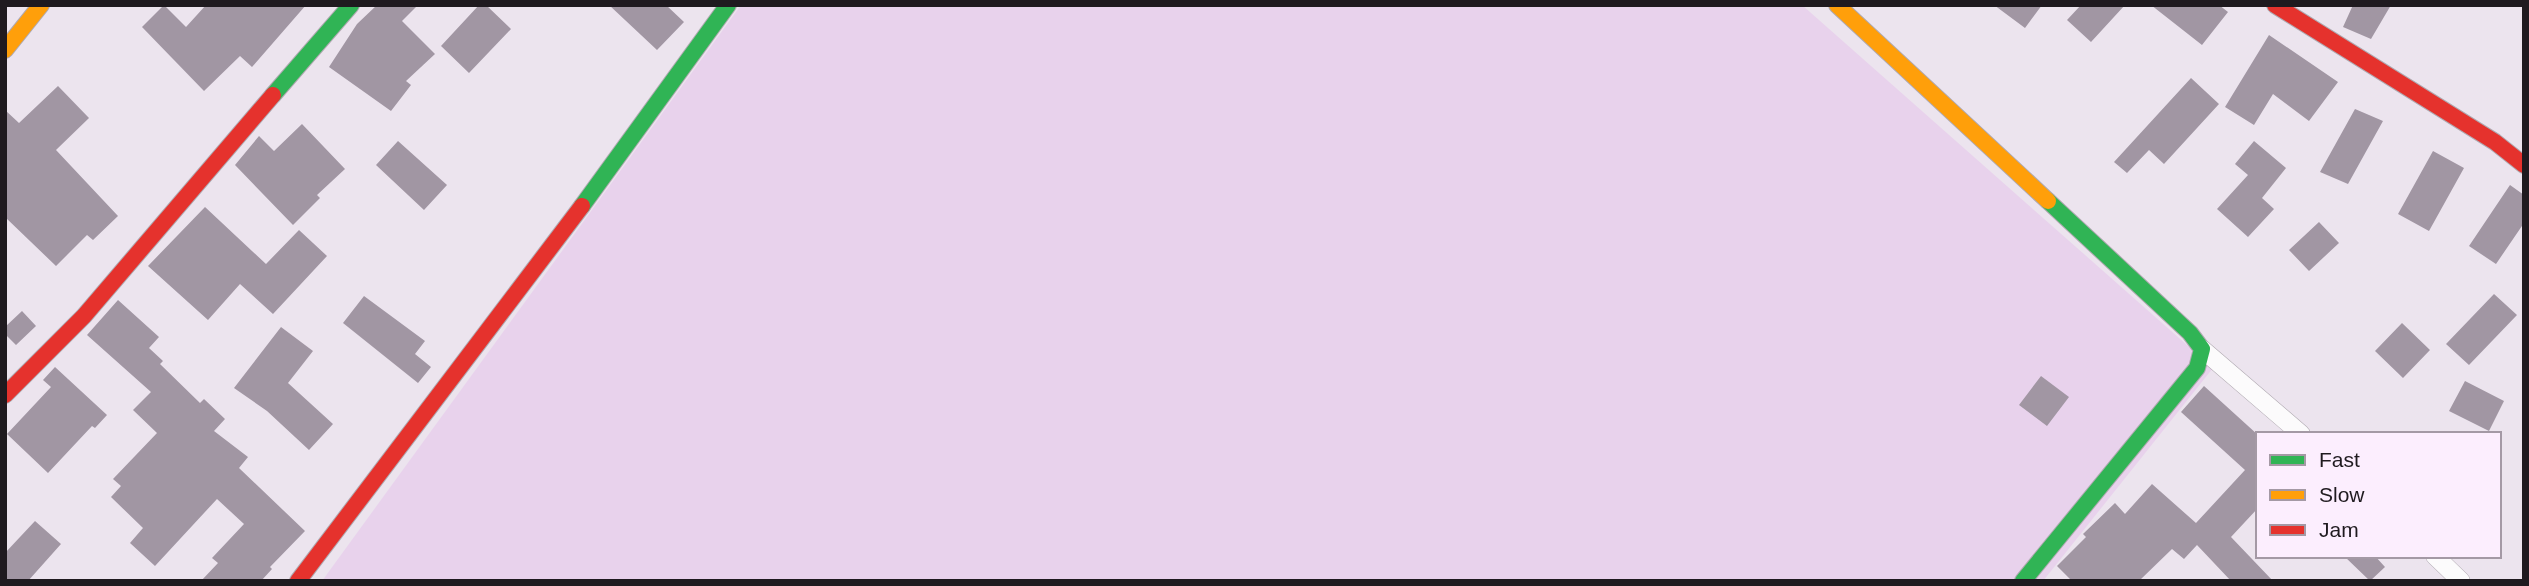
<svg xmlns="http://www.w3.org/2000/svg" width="2529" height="586" font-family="Helvetica,sans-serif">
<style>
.green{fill:#e8d2ec}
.building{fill:#a196a3}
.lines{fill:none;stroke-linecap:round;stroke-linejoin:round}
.street-casing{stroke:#afa9b0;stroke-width:19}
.fast-casing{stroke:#afa9b0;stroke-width:18}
.slow-casing{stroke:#afa9b0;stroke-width:18}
.jam-casing{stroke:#afa9b0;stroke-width:18}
.street{stroke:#fcfbfc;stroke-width:18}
.fast{stroke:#30b455;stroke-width:16}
.slow{stroke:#ff9f0a;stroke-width:16}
.jam{stroke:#e5322d;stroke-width:16}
</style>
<rect width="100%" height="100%" fill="#ece4ee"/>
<path class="green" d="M741 5H1802L2213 368 2043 581H322Z"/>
<path class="building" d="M164 5 186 27 206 5H306L252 67 240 56 204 91 142 27Z
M377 5H418L402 21 435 54 406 81 411 85 391 111 329 67 357 24Z
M479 5H486L511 29 469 73 441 46Z
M609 5H666L684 22 657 50Z
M1994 5H2042L2025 28Z
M2081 5H2125L2091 42 2067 20Z
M2151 5H2219L2228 12 2202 45Z
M2353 5H2391L2371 39 2343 27Z
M2269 35 2338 82 2309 121 2273 94 2254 125 2225 107Z
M2191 78 2219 104 2164 164 2149 150 2127 173 2114 162Z
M58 86 89 118 56 150 118 216 93 240 87 235 56 266 5 217V110L19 123Z
M2355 109 2383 121 2348 184 2320 172Z
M302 124 345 169 317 195 320 198 293 225 235 165 259 136 274 151Z
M398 141 447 185 424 210 376 165Z
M2254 141 2286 168 2262 198 2274 209 2248 237 2217 209 2248 175 2235 164Z
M2433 151 2464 168 2429 231 2398 214Z
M2510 185 2524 195V223L2496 264 2469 246Z
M205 207 266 264 299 230 327 256 273 314 240 284 208 320 148 266Z
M2319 222 2339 243 2309 271 2289 250Z
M2494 294 2517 315 2469 365 2446 344Z
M364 296 425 341 415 354 431 367 418 383 343 323Z
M118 300 159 337 149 348 163 361 160 364 200 403 204 399 225 419 214 431 248 457 239 468 305 531 270 567 272 569 261 581H201L218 563 212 558 244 524 217 499 155 566 130 543 143 528 111 497 121 486 113 479 157 433 133 410 151 392 87 335Z
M22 311 36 326 16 345 5 334V327Z
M2402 323 2430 350 2403 378 2375 351Z
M281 327 313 351 288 383 333 424 309 450 267 411 234 388Z
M55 367 107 415 95 428 92 426 48 473 7 434 51 387 43 380Z
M2041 376 2069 397 2047 426 2019 405Z
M2465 381 2504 401 2489 431 2449 411Z
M2204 386 2258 435V508L2231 537 2273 581H2231L2197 545 2184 559 2172 549 2139 581H2072L2057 566 2086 537 2083 534 2115 503 2125 514 2152 484 2196 523 2245 470 2181 412Z
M35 521 61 544 28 581H5V553Z
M2344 556H2375L2385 567 2370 581Z"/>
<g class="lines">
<g class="street-casing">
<path id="street" d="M2202 349 2301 434
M2435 556 2461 581"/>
</g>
<g class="fast-casing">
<path id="fast" d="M273 95 351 5
M582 206 728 5
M2023 581 2197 368 2202 349 2190 333 2048 201"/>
</g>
<g class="slow-casing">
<path id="slow" d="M1837 5 2048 201
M5 50 41 5"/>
</g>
<g class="jam-casing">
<path id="jam" d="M2275 5 2495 142 2524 165
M5 395 84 316 273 95
M298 581 582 206"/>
</g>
<use href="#street" class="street"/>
<use href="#fast" class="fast"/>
<use href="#slow" class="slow"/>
<use href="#jam" class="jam"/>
</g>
<rect width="2529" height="586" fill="none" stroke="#1f1a1f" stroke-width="14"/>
<rect x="2256" y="432" width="245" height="126" fill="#fceefe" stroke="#a499a5" stroke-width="2"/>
<rect x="2270" y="455" width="35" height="10" fill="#30b455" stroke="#a499a5" stroke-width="2"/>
<text x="2319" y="467" font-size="21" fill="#1f1a1f">Fast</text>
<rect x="2270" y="490" width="35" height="10" fill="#ff9f0a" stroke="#a499a5" stroke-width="2"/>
<text x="2319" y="502" font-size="21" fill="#1f1a1f">Slow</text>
<rect x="2270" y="525" width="35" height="10" fill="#e5322d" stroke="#a499a5" stroke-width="2"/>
<text x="2319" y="537" font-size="21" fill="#1f1a1f">Jam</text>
</svg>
